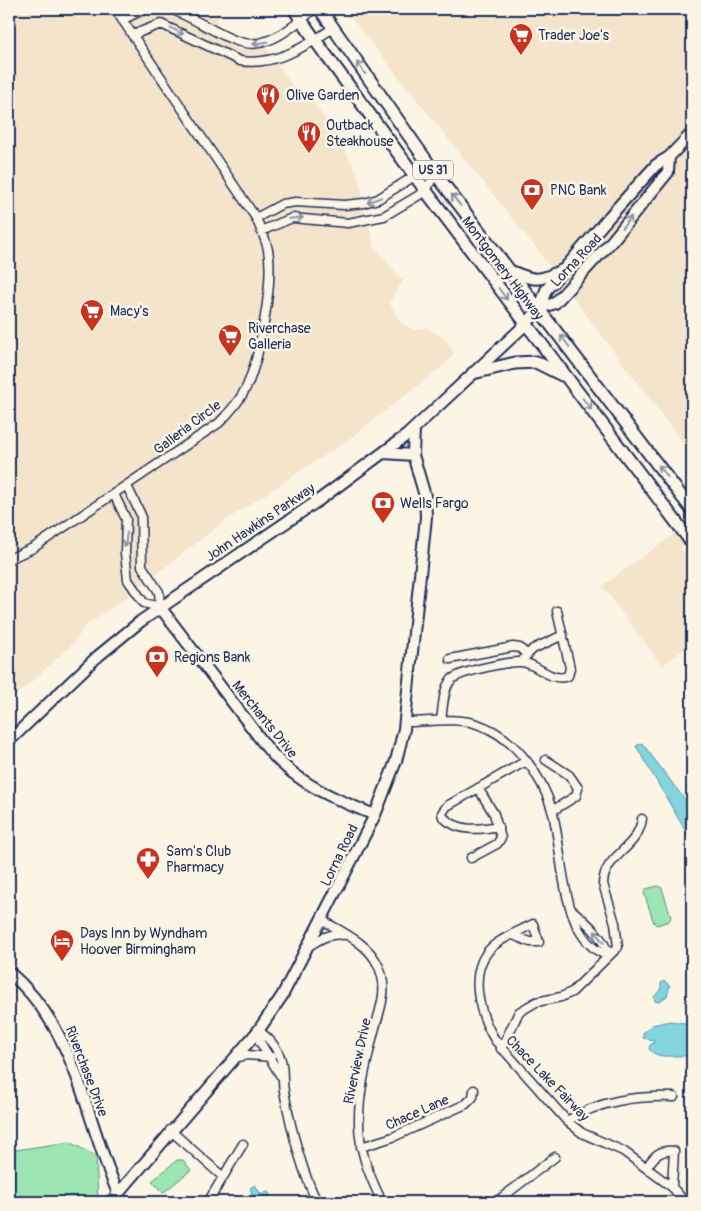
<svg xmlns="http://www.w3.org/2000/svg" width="701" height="1211" font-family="Pangolin,sans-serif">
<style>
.built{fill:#f4e4cc}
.green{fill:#9de5b3;stroke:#5c8a88}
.water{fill:#83d4dd;stroke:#5992aa}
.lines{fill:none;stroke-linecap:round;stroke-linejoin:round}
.street-casing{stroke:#1b2f5e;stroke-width:11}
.secondary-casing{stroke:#1b2f5e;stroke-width:14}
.primary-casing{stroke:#1b2f5e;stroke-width:15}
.street{stroke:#fcf5e5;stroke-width:8}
.secondary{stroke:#fcf5e5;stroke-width:10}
.primary{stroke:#fcf5e5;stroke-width:11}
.oneway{stroke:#8c92a2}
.labels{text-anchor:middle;stroke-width:5;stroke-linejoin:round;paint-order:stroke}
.shield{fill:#fcf5e5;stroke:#5e6a86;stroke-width:1}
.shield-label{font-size:12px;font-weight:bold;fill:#1b2f5e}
.poi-label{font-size:14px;fill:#1b2f5e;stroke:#fcf5e5;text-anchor:start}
.street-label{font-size:14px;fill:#1b2f5e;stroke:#fcf5e5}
</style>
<rect width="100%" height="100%" fill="#fcf5e5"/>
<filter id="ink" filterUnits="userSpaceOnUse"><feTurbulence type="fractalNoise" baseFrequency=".02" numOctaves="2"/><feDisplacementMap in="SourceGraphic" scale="10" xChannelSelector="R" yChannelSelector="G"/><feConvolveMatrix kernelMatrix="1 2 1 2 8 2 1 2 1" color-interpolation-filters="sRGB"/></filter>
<g filter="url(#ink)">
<path class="built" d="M9 9H223L215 25 244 38 258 36 304 102 311 99 325 118 357 172 374 246 403 281 389 302 402 324 414 330 428 328 445 339 454 353 448 362 348 440 226 520 120 602 85 626 74 643 9 702Z
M344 9H692V455L535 247Z
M692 521V539L681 548 692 563V643L662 666 602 586Z"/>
<path class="green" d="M658 886 662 888 671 917 669 921 657 925 654 923 644 893 646 889Z
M69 1142 96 1156 98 1200 96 1202H9V1151Z
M177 1160H183L191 1170 163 1193 152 1181Z"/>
<path class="water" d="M642 743 692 809V985L689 912 692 877 689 866 692 842 636 746Z
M664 981 670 986 667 996 658 1002 655 1001 654 997 661 989V983Z
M670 1021 692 1024V1058C678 1052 660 1062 649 1049L650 1045 654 1043 653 1040 643 1038V1033L652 1025Z
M255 1185 260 1193 269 1192 270 1197 255 1202 250 1188Z"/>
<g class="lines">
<g class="street-casing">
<path id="street" d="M171 9C241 39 246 69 314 9
M122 20 145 9
M132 35 161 24 240 61C275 66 305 47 333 28
M256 218 282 204 296 202 344 205 364 203 378 199 416 175 435 173
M261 231 292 218 348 223 384 216 426 191 435 173
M114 494 126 519 125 553 128 580 144 603 160 607 159 592 142 566 141 515 127 486
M9 559 33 548 219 423C230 412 240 401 247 386 260 356 274 282 268 250 266 239 260 228 256 218L115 9
M524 658 533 649 563 635
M450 659 513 647 520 648 526 654
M441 720C443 708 443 689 451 680 458 672 510 661 521 662 537 663 551 683 568 676L570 668 557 611
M405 722C428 722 455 717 477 724 513 735 542 775 552 810 564 851 559 941 609 956 604 937 587 923 572 910
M546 760 569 775 578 788 576 796 552 811
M498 826C479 830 458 832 443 817L442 813 447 806 526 761
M471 858 497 844 501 838 494 814 478 788
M322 920C342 932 368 943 378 965 390 990 379 1011 373 1035 367 1061 359 1091 359 1118 358 1149 369 1175 382 1202
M513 935 530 942H539L533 924C520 931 503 937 492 947 467 971 479 1014 495 1040L567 1121 582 1133 623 1151 672 1187 685 1202
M309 946C321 938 330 933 344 935
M258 1031C268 1036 278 1049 281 1060 284 1070 282 1081 284 1091 291 1129 300 1167 317 1202
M258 1031 260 1042 280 1075
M501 1049 519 1012 536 1002 561 997 572 992 618 947 615 923 603 884C604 855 638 849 642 819
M234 1058 247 1055 271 1057
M567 1121C600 1100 636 1096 674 1097
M170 1130 222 1176
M361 1147 393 1137 466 1104 473 1097 474 1090
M647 1167C654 1156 660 1149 674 1151L672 1187
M208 1202 243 1144
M496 1202 555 1157"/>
</g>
<g class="secondary-casing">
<path id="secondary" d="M511 271C535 281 538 282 562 270
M540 308 555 303 612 241 668 172 669 157
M384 453 413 455
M160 607 268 749C296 783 334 799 375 815
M9 741 97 657 141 621 319 500 407 435 526 324 540 308 546 290 609 217 656 165 669 157 692 133
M9 972C78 1031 83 1114 118 1193
M111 1202 258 1031 282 996 375 815 396 761 404 729 426 517 425 496 413 455 414 429"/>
</g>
<g class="primary-casing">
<path id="primary" d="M294 9 315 40 426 191 692 543
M320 9 435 173 692 510
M473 373 515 363 536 362 562 375"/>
</g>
<use href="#street" class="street"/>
<use href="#secondary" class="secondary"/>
<use href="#primary" class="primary"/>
</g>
<defs><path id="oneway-shaft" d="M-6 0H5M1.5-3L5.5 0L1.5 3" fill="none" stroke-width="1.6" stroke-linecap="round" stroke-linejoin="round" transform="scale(1.25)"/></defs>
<g class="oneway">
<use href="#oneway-shaft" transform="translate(177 31) rotate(27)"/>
<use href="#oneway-shaft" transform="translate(260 43) rotate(170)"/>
<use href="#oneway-shaft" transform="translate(361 68) rotate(-125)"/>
<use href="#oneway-shaft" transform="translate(374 200) rotate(159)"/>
<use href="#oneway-shaft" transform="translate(456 200) rotate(-128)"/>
<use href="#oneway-shaft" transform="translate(296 218) rotate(-5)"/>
<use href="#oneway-shaft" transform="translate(627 222) rotate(-51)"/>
<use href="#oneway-shaft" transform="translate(503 294) rotate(53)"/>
<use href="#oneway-shaft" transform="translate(565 341) rotate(-127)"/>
<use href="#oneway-shaft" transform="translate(587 404) rotate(53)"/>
<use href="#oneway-shaft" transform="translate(663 471) rotate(-127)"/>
<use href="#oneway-shaft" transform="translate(126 540) rotate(97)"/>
<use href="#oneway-shaft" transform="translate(599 937) rotate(-128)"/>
</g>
</g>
<defs>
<g id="supermarket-pin" transform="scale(1.25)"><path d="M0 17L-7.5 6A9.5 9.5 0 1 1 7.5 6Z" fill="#c8321e" stroke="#fcf5e5"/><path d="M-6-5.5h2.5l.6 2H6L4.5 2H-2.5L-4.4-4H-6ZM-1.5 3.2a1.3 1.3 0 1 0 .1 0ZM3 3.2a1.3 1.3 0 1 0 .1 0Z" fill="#fff"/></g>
<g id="restaurant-pin" transform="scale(1.25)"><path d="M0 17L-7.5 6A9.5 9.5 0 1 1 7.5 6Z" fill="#c8321e" stroke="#fcf5e5"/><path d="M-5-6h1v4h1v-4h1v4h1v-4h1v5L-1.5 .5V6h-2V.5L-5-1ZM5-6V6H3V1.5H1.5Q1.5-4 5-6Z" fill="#fff"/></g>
<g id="bank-pin" transform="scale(1.25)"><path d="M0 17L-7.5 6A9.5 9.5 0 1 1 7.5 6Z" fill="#c8321e" stroke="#fcf5e5"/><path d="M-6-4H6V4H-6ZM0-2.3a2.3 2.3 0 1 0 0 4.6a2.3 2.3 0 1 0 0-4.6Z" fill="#fff"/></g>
<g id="pharmacy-pin" transform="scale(1.25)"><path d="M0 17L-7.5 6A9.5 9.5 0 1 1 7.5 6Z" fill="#c8321e" stroke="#fcf5e5"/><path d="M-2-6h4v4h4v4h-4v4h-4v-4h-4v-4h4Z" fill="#fff"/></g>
<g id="hotel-pin" transform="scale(1.25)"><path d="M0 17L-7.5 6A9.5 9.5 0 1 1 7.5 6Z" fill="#c8321e" stroke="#fcf5e5"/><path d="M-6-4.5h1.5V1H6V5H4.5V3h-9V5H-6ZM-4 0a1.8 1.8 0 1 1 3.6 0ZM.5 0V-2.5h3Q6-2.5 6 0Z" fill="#fff"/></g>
</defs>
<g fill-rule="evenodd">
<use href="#supermarket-pin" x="521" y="35"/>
<use href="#restaurant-pin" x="268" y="95"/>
<use href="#restaurant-pin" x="309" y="133"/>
<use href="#bank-pin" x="532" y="190"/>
<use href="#supermarket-pin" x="92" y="311"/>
<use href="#supermarket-pin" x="230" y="336"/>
<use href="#bank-pin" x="383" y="503"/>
<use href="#bank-pin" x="157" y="657"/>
<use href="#pharmacy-pin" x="148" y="859"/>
<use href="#hotel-pin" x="62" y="941"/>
</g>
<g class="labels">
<rect class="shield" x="413" y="160.5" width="40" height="19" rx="4"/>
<g class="shield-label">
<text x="433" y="174">US 31</text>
</g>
<g class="poi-label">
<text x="538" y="40">Trader Joe's</text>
<text x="286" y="100">Olive Garden</text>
<text x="326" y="130">Outback<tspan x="326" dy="16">Steakhouse</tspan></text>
<text x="550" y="195">PNC Bank</text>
<text x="110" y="316">Macy's</text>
<text x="248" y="333">Riverchase<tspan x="248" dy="16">Galleria</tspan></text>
<text x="400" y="508">Wells Fargo</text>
<text x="174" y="662">Regions Bank</text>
<text x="166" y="856">Sam's Club<tspan x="166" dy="16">Pharmacy</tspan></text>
<text x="80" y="938">Days Inn by Wyndham<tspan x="80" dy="16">Hoover Birmingham</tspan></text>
</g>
<g class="street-label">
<text transform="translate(576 260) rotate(-47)" y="5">Lorna Road</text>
<text transform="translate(503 268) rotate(53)" y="5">Montgomery Highway</text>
<text transform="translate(187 427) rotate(-37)" y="5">Galleria Circle</text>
<text transform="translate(260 522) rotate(-34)" y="5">John Hawkins Parkway</text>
<text transform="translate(265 719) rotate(51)" y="5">Merchants Drive</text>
<text transform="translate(339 855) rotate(-64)" y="5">Lorna Road</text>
<text transform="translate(357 1061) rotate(-78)" y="5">Riverview Drive</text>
<text transform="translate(87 1071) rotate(69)" y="5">Riverchase Drive</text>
<text transform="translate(548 1078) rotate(46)" y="5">Chace Lake Fairway</text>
<text transform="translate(417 1112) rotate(-24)" y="5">Chace Lane</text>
</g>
</g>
<rect width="701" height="1211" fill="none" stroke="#fcf5e5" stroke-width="30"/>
<rect x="15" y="15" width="671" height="1181" fill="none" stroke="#1b2f5e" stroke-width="2" filter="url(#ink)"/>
</svg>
